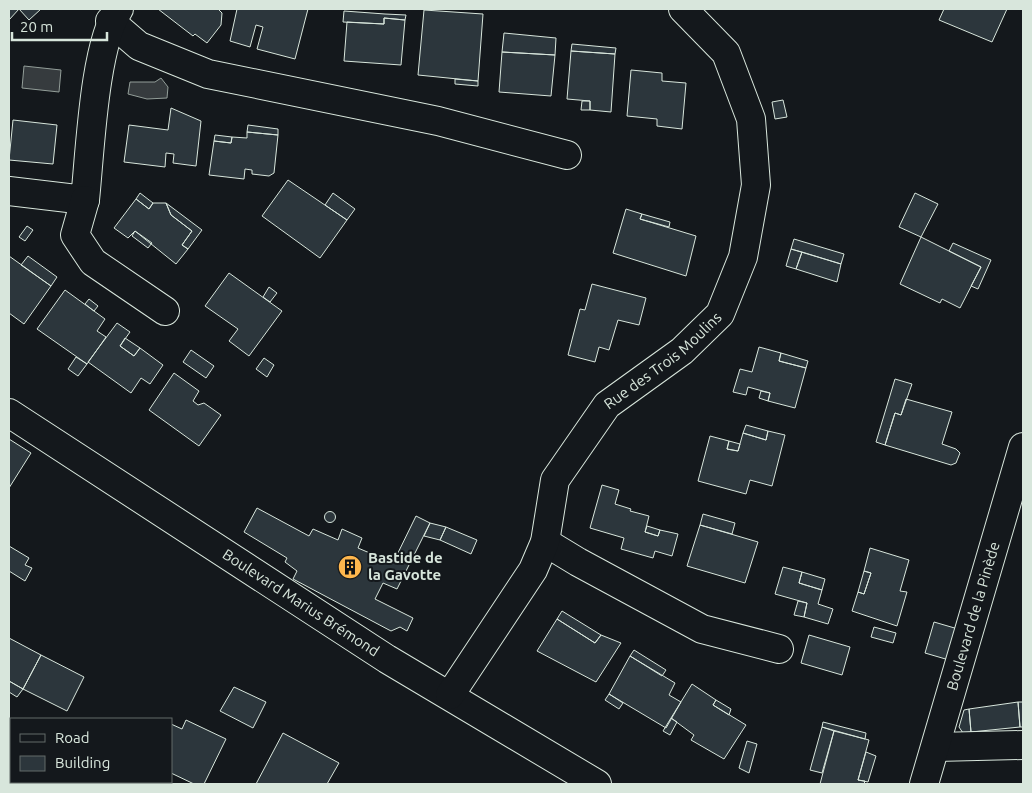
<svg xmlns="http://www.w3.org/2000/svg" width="1032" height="793" font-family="Ubuntu,sans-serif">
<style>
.water{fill:#363b3e;stroke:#939e99}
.building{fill:#2c363c;stroke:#d8e6dc}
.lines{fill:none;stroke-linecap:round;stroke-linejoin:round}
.minor-casing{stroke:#d8e6dc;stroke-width:30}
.minor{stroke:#14181c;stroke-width:28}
.labels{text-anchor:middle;stroke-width:4;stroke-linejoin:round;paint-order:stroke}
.street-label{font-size:15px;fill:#d8e6dc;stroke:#14181c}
.poi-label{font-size:15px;font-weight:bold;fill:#d8e6dc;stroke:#14181c;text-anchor:start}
</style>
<rect width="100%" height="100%" fill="#14181c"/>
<path class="water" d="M24 66 61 70 59 92 22 88Z
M161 78 168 87 167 98 147 99 128 94 130 82H155Z"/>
<path class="building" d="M9 9H41L29 20 19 9 9 20Z
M158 9H218L222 13 221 25 207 43 195 34 193 36Z
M237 9H308L295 59 257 49 263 27 256 25 250 47 230 41Z
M944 9H1007L992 42 939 20Z
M424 10 483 14 478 81 418 75Z
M344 11 385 14 406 15 405 20 384 18V24L343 22Z
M384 18 405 20 401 65 344 61 347 22 384 24Z
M504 33 556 38 555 55 502 52Z
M572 44 616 48 615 54 571 51Z
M571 51 615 54 611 112 590 110V101L567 99Z
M502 52 555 55 551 96 499 92Z
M631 70 662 73V81L686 83 682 129 657 126V119L627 116Z
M455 79 478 81V86L455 84Z
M783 100 787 117 775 119 772 102Z
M582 101H590V110H581Z
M171 108 201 121 196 166 173 163 174 154 166 153 165 167 124 162 129 125 168 130Z
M13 120 57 125 53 164 9 160Z
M248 125 278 129V135L247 132Z
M247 132 278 135 274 173 269 176 252 174V170L245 169 244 179 209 175 214 141 231 143 232 137 247 138Z
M215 135 232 137 231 143 214 141Z
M288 180 347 220 320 258 262 216Z
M140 193 153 203 149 209 136 199Z
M333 193 355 209 347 220 325 205Z
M915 193 938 204 921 237 899 227Z
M136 199 149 209 153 203H166L171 215 192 231 182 245 188 249 176 264 135 231 128 238 114 228Z
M166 203 202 230 188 249 182 245 192 231 171 215Z
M626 209 642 214 640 219 696 236 686 276 613 253Z
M642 214 670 222 669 227 640 219Z
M27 226 33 230 25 241 19 237Z
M135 231 152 243 148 248 132 236Z
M921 237 981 267 960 308 942 299 940 303 900 284Z
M794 239 844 254 841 264 791 249Z
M953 243 991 260 978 289 971 286 981 267 949 251Z
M791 249 802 252 796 269 786 266Z
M802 252 841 264 837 282 796 269Z
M9 256 51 286 24 324 9 313Z
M28 256 57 277 51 286 21 265Z
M229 273 282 311 249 356 229 341 238 329 205 306Z
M592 284 646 298 639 325 618 320 609 350 599 347 595 362 568 355 580 309 585 310Z
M269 287 277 293 270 302 263 297Z
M65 290 105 319 97 331 106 337 87 364 37 329Z
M89 299 98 306 94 311 85 304Z
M117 323 130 332 120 346 134 356 140 348 163 365 150 384 141 378 131 393 88 362Z
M125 338 140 348 134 356 120 346Z
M759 347 781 353 779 361 806 368 795 408 768 401 770 393 748 387 746 395 733 392 740 369 752 372Z
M191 350 214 366 206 378 183 362Z
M781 353 808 361 806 368 779 361Z
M76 357 87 364 78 376 68 369Z
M264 358 274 365 267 377 256 369Z
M174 373 199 391 193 401 198 405 204 403 221 415 199 446 149 410Z
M895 379 912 384 901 415 895 413 885 445 876 442Z
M761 391 770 393 768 401 759 398Z
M906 399 952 412 942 444 956 449 960 453 956 463 951 465 885 445 895 413 901 415Z
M746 425 768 431 766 440 743 433Z
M768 431 785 435 772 486 750 480 746 494 698 481 710 436 729 441 727 449 738 451 743 433 766 440Z
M9 439 31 453 9 488Z
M729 441 740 444 738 451 727 449Z
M602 485 619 490 615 504 631 509 630 511 649 516 645 532 658 536 660 530 678 534 672 556 655 551 653 558 621 549 624 538 590 528Z
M257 508 309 536 313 529 338 540 342 529 362 538 358 548 393 563 416 516 430 523 397 589 383 583 375 599 413 618 407 631 400 627 391 631 293 579 297 571 285 562 287 558 244 532Z
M324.5 517a5.5 5.5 0 1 1 11 0a5.5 5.5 0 1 1-11 0Z
M703 514 735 523 732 534 700 525Z
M430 523 446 527 440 540 424 536Z
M700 525 758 542 745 583 687 566Z
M647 526 660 530 658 536 645 532Z
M446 527 477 540 471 554 440 540Z
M9 546 29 558 25 565 32 568 25 581 9 571Z
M870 548 909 560 900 591 907 592 897 626 852 611 858 592 864 594 871 573 864 571Z
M783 567 802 572 799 583 822 590 818 604 833 609 828 624 804 617 807 603 775 594Z
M864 571 871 573 864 594 858 592Z
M802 572 825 579 822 590 799 583Z
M798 601 807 603 804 617 794 615Z
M562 611 601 635 595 643 557 619Z
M557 619 595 643 601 635 621 643 596 682 537 651Z
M934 622 958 629 949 660 925 653Z
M874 627 896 633 893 643 871 637Z
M809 635 850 647 842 675 801 663Z
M9 638 41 655 23 689 9 681Z
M634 650 666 670 662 676 630 656Z
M41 655 84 677 67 711 23 689Z
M630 656 675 683 669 695 681 702 666 728 609 694Z
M9 681 23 689 17 697 9 692Z
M692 684 716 700 713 705 746 725 724 759 691 740 694 735 671 718Z
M234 687 266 702 253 728 220 711Z
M609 694 623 703 619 709 605 700Z
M716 700 731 709 729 715 713 705Z
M1018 702H1023V727H1020Z
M1018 702 1020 727 971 732 969 709Z
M969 709 971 732 963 733 959 727 964 710Z
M671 718 677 722 670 735 663 731Z
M186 720 226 739 204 784H194L171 773V724L182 729Z
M823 722 866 733 865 739 822 727Z
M822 727 834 731 822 773 810 770Z
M834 731 869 740 858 780 865 781 864 784H820Z
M283 733 339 763 327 784H256Z
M747 741 757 744 749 773 739 768Z
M866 752 876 756 868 782 858 780Z"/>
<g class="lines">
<g class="minor-casing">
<g id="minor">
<path d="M110 21 139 46 208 74 438 121 567 155"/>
<path d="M9 191 85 200C90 153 94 45 119 9"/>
<path d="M85 200 75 235 93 262 165 311"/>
<path id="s1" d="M9 413 387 659 597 784"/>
<path d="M545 542 578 562 702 629 779 649"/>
<path id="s2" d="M450 695 533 570 545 542 555 480 607 405 682 351 720 314 743 257 756 185 751 119 726 53 683 9"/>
<path d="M936 747 1023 745"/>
<path id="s3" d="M924 784 1023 447"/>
</g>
</g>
<use href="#minor" class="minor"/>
</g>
<defs>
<g id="building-disc" transform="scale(1.25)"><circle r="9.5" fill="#ffb74d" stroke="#14181c"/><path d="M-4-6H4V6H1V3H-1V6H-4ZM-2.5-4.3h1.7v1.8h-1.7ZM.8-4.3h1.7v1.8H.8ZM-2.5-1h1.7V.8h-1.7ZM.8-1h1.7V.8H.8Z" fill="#111"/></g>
</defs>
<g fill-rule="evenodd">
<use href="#building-disc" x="350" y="567"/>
</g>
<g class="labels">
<g class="street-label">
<text dy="5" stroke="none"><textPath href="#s2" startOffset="406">Rue des Trois Moulins</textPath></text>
<text dy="5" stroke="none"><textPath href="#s1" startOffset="348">Boulevard Marius Brémond</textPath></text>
<text dy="5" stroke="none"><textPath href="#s3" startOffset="175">Boulevard de la Pinède</textPath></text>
</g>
<g class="poi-label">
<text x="368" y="563">Bastide de<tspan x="368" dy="17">la Gavotte</tspan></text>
</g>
</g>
<rect width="1032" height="793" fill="none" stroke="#d8e6dc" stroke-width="20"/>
<rect x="10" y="718" width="162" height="65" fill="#14181c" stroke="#626a69"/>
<rect x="20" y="734" width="25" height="8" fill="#14181c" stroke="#626a69"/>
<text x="55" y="743" font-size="15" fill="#d8e6dc">Road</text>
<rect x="20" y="756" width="25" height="15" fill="#2c363c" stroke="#626a69"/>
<text x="55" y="768" font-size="15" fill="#d8e6dc">Building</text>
<path d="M12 32v8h95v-8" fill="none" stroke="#d8e6dc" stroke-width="2.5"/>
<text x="20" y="32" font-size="15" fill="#d8e6dc" stroke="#14181c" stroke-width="4" paint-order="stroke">20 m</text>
</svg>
